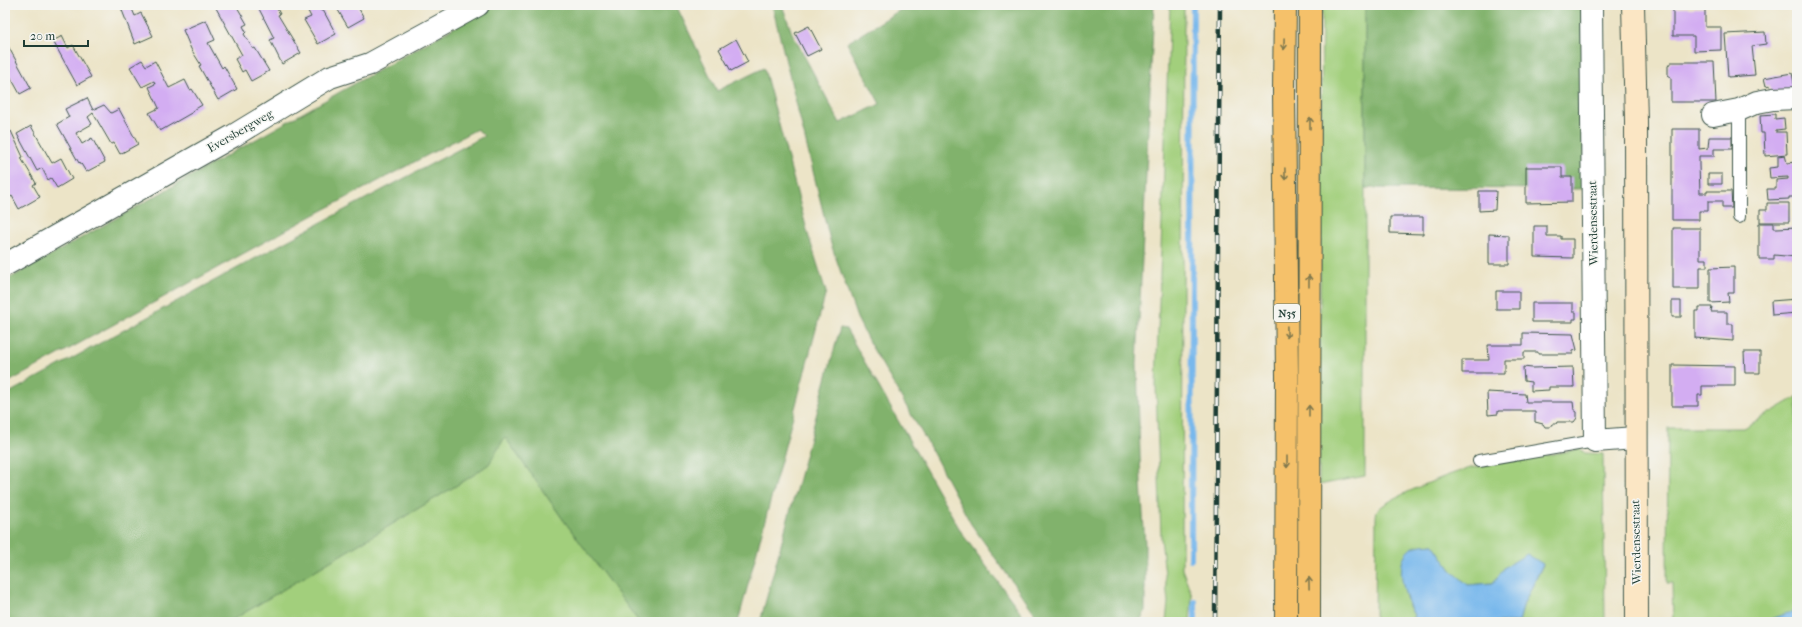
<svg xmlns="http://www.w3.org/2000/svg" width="1802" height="627" font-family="'IM FELL French Canon',serif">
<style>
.green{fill:#a2cf7c;stroke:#608658}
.forest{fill:#81b26c;stroke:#507850}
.water{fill:#78b8ec;stroke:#4c7a90}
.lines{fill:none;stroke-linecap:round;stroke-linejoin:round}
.stream{stroke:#78b8ec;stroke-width:6}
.building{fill:#d3adf2}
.lane-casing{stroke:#3e564a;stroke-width:14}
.street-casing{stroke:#3e564a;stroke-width:24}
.secondary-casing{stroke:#3e564a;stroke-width:24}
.primary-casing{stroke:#3e564a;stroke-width:24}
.lane{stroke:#fff;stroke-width:12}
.street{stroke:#fff;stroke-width:22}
.secondary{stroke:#fbe6c4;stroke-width:22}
.primary{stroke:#f5c16b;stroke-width:22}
.rail-casing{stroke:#1f3d34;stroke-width:4.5}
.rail{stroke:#f6f6f2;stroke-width:3;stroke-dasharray:9;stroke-linecap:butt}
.oneway{stroke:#7f784d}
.labels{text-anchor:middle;stroke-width:3;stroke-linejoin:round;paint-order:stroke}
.shield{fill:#f6f6f2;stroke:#60746d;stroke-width:1}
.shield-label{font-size:11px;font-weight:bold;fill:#1f3d34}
.street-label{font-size:12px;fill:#1f3d34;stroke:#f6f6f2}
</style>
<rect width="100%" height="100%" fill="#f6f6f2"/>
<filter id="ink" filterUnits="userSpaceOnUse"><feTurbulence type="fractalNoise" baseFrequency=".025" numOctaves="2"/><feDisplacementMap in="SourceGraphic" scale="8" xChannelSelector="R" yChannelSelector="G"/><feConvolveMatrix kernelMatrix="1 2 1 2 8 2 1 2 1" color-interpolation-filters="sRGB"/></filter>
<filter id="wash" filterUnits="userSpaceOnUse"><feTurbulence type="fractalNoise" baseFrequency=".012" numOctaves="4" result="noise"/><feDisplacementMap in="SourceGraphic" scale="16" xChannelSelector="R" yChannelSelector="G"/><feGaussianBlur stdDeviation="0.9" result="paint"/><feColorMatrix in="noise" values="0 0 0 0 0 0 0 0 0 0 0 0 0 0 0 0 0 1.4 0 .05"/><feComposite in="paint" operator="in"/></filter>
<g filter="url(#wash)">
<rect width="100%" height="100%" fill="#ece4c7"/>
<path class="green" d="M1170 5H1184L1182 569 1192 595 1190 622H1166L1168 602 1161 538 1156 385Z
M1322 5H1365V476L1319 485Z
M1797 397V622H1673L1672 583H1667L1668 428H1744Z
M505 437 562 518 639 622H229L469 478 489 464Z
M1579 449 1585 453 1603 454 1605 622H1519L1524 603 1543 565 1505 567 1493 583 1468 585 1451 570 1433 544 1417 546 1409 550C1404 576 1399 591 1414 615L1412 622H1375L1376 520C1376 518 1376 513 1377 511 1384 499 1456 471 1471 468 1507 460 1543 457 1579 449Z"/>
<path class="forest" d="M494 5H676L717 91 764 68 808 234 826 292 738 622H639L562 518 505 437 489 464 469 478 229 622H5V395L320 223 484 136 477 129 312 216 5 384V281Z
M772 5H782L792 33 840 123 880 104 847 43 908 5H1154L1137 364 1141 483 1145 545V612L1139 622H1041L971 524 926 440 869 342 857 318 831 244Z
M1365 5H1583L1585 189 1365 188Z
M840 328 846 329 963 535 1028 622H760Z"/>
<path class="water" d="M1433 544 1451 570 1468 585 1493 583 1505 567 1527 554 1543 564 1524 603 1519 622H1412L1414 615C1406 602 1393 563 1409 550 1415 544 1426 545 1433 544Z
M1797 611V622H1763L1784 614Z"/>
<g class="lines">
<path class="stream" d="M1191 559 1193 5
M1195 602V622"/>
</g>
<g id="blocks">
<path class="building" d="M120 5H139L132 9 135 16 141 13 153 36 135 44Z
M222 5H236L247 24 243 26 246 32 244 34 253 49 255 48 269 71 251 81 245 70 242 72 235 59 242 55 216 8Z
M257 5H275L280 14 278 15 301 53 282 64 270 40 274 38Z
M305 5H317L321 11 323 10 336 34 318 44 304 20 311 17Z
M335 5H362L358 7 364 18 348 27Z
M1673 8H1705V27H1721V50L1694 51V36H1673Z
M206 20 215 40 208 43 222 68 224 66 237 89 218 100 199 66 201 65 191 49 183 30Z
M809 26 821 49 807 56 795 33Z
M1765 32 1766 44 1752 46 1755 75 1728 77 1725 34Z
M62 36 68 48 73 45 91 77 77 85 53 41Z
M736 39 748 62 731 71 719 49Z
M8 46 31 88 20 94 5 67V47Z
M142 60 146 66 155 61 169 88 185 80 190 90 192 89 202 105 192 111 193 112 160 131 149 113 159 108 149 87 155 84 154 81 142 87 130 67Z
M1671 62H1714L1716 102H1671V77L1668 75V66Z
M1792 73 1795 88 1771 93 1770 85 1766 86 1764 78Z
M87 98 93 110 104 105 111 113 119 109 138 144 120 154 114 143 111 144 93 113 88 117 92 124 76 133 82 144 92 138 105 162 86 172 80 162 79 163 57 124 69 117 65 109Z
M1775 114V119L1784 118 1785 129 1776 130V132H1786L1787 154 1765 156 1764 133H1761L1760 115Z
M31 126 52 163 61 158 72 179 57 188 51 178 48 180 42 168 37 171 17 134Z
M1672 129H1699V149L1708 148 1709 137H1732V149H1714V156H1699V165L1700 193H1707V191H1731L1732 208H1722V201H1708V211H1699V220H1672Z
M11 131 23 157 21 158 36 183 33 185 40 197 19 209 12 196 9 198 5 191V132Z
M1785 155 1787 163 1797 162V197H1789V199L1768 200 1767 189H1776V180L1788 179V177L1770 178 1769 168 1778 167V156Z
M1526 167H1562V177H1572V202L1526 203Z
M1708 174H1722V184H1708Z
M1479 191H1496L1495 210 1479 211Z
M1767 203H1789V222H1760V210H1767Z
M1390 217H1423V234L1390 233Z
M1759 223H1774V228H1777L1797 227V257L1774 255V259H1759Z
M1534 226H1547V236H1561V239H1573V258L1534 257Z
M1673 228H1700V259H1707V267H1700V289H1673Z
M1489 234 1509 235V264H1489Z
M1734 267V293H1728L1729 302 1710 303V268Z
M1496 291H1519V309H1496Z
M1797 299V313L1772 315 1771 301Z
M1672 301H1681V317H1672Z
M1532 303H1573V312H1576V319H1573V322H1532Z
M1699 307H1712L1711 312H1727V324H1733V341L1695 338V311H1699Z
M1523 333 1573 334 1577 350 1573 351V354H1538V352H1524V359H1504V373H1462V360H1489L1488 345H1523Z
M1744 352H1760V373H1745Z
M1672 365 1735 366V386H1702V395H1698V406H1672Z
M1523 367 1532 368 1573 367 1574 387H1549V390L1531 391V382L1524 381Z
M1487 392 1525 394 1526 402H1573L1574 410 1577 412V418L1574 422H1557L1556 424H1552L1550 427H1545L1543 424 1535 422V411H1498V414L1488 415Z"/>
</g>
</g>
<g filter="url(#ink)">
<use href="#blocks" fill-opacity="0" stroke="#3e564a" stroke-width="1"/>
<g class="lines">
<g class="lane-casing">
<path id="lane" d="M1739 110V217
M1479 461 1595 441"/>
</g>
<g class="street-casing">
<path id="street" d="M1591 5 1595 441 1635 438
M1713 115 1739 110 1757 102 1773 99 1797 98
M5 265 233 136 330 77 370 64 478 5"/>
</g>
<g class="secondary-casing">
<path id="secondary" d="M1633 5 1636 121 1637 622"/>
</g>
<g class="primary-casing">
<path id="primary" d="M1285 5 1284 91 1287 376 1286 622
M1309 622 1310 5"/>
</g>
<use href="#lane" class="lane"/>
<use href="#street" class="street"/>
<use href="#secondary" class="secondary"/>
<use href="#primary" class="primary"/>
<g class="rail-casing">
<path id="rail" d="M1215 622 1220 5"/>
</g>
<use href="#rail" class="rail"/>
</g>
<defs><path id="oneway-shaft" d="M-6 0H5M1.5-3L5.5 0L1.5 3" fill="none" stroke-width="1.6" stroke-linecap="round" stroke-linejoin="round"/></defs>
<g class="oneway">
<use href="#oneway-shaft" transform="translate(1284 44) rotate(91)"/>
<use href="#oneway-shaft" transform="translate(1310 123) rotate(-90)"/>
<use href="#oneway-shaft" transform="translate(1285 174) rotate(89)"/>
<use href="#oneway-shaft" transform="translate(1309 281) rotate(-90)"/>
<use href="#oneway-shaft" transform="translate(1287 332) rotate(89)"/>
<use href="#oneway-shaft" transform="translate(1309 411) rotate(-90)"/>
<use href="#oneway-shaft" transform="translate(1287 462) rotate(90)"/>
<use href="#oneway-shaft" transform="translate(1309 583) rotate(-91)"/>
</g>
</g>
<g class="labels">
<rect class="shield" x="1274" y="304" width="26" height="18" rx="3"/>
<g class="shield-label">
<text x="1287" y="317">N35</text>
</g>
<g class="street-label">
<text transform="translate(240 131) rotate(-30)" y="4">Eversbergweg</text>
<text transform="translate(1593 223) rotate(-91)" y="4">Wierdensestraat</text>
<text transform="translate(1636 542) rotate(-91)" y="4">Wierdensestraat</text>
</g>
</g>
<rect width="1802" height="627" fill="none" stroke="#f6f6f2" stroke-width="20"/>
<path d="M24 40v6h64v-6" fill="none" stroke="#1f3d34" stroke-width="2"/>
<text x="30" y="40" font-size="12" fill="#1f3d34" stroke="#f6f6f2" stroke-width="3" paint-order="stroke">20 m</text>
</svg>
